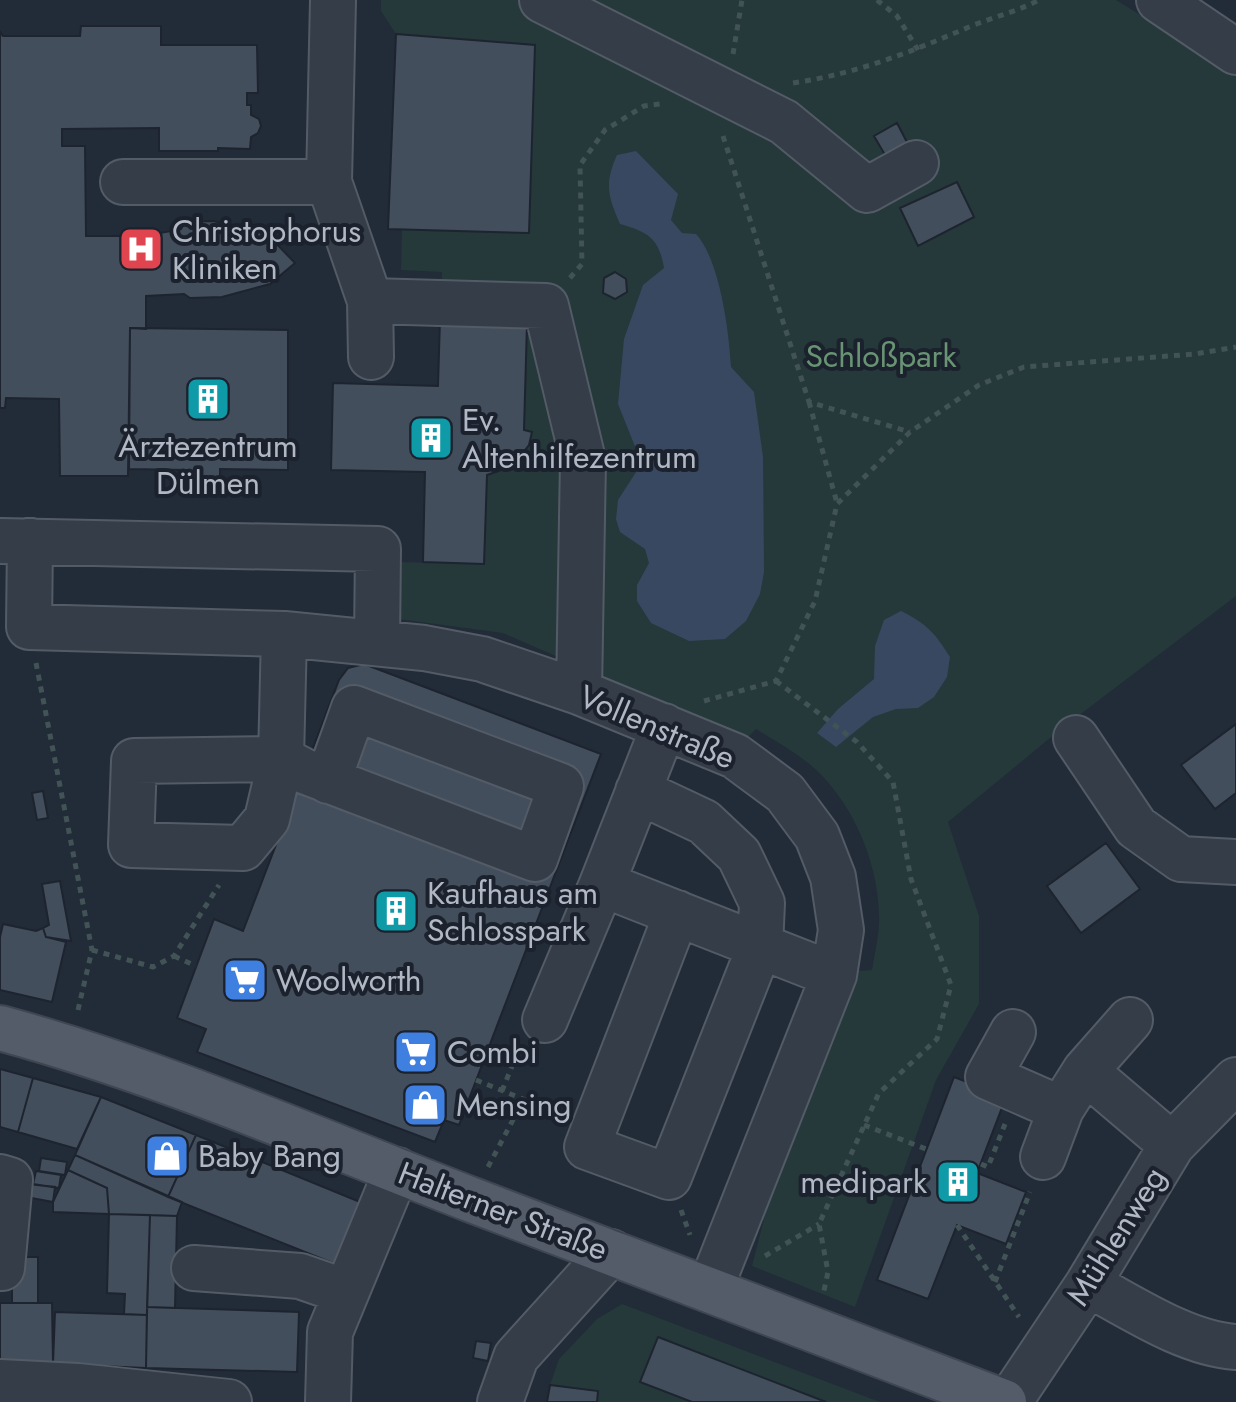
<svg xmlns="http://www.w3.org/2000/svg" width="1236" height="1402" font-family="Jost,sans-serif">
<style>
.green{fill:#25383a}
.water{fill:#384861}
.building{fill:#434e5d;stroke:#1d242f;stroke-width:2}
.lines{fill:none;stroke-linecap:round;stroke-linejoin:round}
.minor-casing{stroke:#535b66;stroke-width:48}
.major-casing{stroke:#3f4652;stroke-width:48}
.path{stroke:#425356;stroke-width:5;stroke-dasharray:6 6;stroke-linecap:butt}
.minor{stroke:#353d48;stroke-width:44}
.major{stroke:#535c68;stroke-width:44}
.labels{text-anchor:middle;stroke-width:8;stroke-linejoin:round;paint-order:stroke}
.poi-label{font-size:32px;fill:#b0b8c5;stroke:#1b222d;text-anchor:start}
.park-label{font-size:32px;fill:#699474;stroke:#1b222d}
.street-label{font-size:32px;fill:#b0b8c5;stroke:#1b222d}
</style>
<rect width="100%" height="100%" fill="#222b38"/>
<path class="green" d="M381 0H1116L1236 74V596L1061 729 948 822 979 916V1004L936 1080 855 1307 752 1266 771 1192 858 971 872 970C875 952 880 932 879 915 878 867 858 816 826 780 807 758 780 744 756 729L746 739 503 633 398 619 399 562 484 564 487 476C507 468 526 454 532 432L524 430 527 323 440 319 442 272 401 270 402 229 529 233 535 45 396 34 381 11Z
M622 1304 880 1402H597L598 1391 550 1385 559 1359 597 1319Z"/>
<path class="water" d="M636 151 678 194 671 220 682 233 696 234C720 260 729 332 731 367L754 392 763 457 764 572 760 594 746 621 725 639 689 641 651 623 637 601V585L649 563 645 549 620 532 616 519 618 500 640 466 636 449 618 404 624 339 643 285 664 268C659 238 648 232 620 224 608 196 604 184 617 155Z
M901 611C926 623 935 633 950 657L947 677 934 697 918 708 896 709 873 717 836 747 817 733 838 709 874 679 875 646 884 620Z"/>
<path class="building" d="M81 26H161V45H257L258 93H247V105H251V115L259 119 261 126 258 133 251 137 250 149 218 148V151H159V128L62 129V146H85L86 236H144L181 229 185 222 213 221 266 233 295 263 270 284 222 297 190 298 184 294 146 296V329L130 328 128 476H60L59 399 6 398 5 408H0V32L3 36H80Z
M396 34 535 45 529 233 388 229Z
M897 123 910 148 888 160 874 136Z
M957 182 974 217 918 246 900 208Z
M615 272 626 279 627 292 615 299 603 293 604 278Z
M440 319 527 323 524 430 532 432 529 445 518 459 504 469 487 475 484 564 423 562 425 472 331 470 333 383 438 386Z
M130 328 288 330V470L220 469V477L187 476V470L129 469Z
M364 664 601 754 459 1125 444 1120 435 1142 197 1052 206 1029 177 1018 214 919 243 931 339 680 348 668Z
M1236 724V793L1215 809 1181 765Z
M43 791 48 818 37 820 32 793Z
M1106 843 1140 889 1081 933 1047 886Z
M60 881 71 941 46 937 43 928 49 925 42 884Z
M3 924 36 931 43 928 46 937 66 942 52 1002 0 990V937Z
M0 1069 33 1078 18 1132 0 1127Z
M954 1077 1006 1097 977 1173 1026 1192 1006 1244 957 1225 928 1299 877 1280Z
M33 1078 101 1097 77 1149 18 1132Z
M101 1097 196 1135 168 1197 75 1155Z
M196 1135 365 1204 340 1266 168 1197Z
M75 1155 182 1202 177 1216 109 1214 107 1188 68 1170Z
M41 1158 67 1162 65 1175 39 1171Z
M68 1170 107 1188 109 1214 53 1212V1202Z
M36 1171 61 1175 59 1188 33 1184Z
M28 1184 55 1187 53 1202 26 1197Z
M109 1214 150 1215 147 1315 124 1314 125 1294 107 1293Z
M150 1215 177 1216 175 1308 147 1307Z
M12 1257H38V1303H12Z
M0 1303H52L53 1364 0 1363Z
M147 1307 299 1312 297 1372 146 1368Z
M55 1312 147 1315 146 1368 53 1364Z
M658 1337 826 1402H692L640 1382Z
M476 1341 491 1343 488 1361 473 1358Z
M550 1385 598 1391 597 1402H547Z"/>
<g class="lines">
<g class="minor-casing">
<path id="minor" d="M333 0 329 182 370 301 371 357
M542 0 784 122 867 190 916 163
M1159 0 1236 52
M123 182H329
M370 301 546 306 583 460 579 692
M1 541 378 549 377 641
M30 541 29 627 284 634 424 648 482 659 579 692 735 756 785 793 817 836 833 877 841 930 834 975 710 1289
M284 634 281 759 267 819 243 848 131 845 134 761 281 759 304 771 535 859 561 786 354 708 328 781
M664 726 602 884 834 975
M1076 738 1136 827 1181 859 1236 862
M638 791 704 822 739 855 762 903 760 946 669 1177 587 1147 677 913
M545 1020 602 884
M1013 1032 988 1077 1061 1109
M1085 1071 1130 1020
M1043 1157 1061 1109 1085 1071 1172 1145
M0 1177 10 1180 2 1268
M194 1268 300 1276 346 1292
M1088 1284C1131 1307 1186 1344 1236 1347
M0 1382 78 1386 229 1402
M328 1402 330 1332 397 1170
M500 1402 516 1357 611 1252
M1009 1402 1088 1284 1172 1145 1236 1080"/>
</g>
<g class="major-casing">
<path id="major" d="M0 1028C162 1072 316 1140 472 1200 649 1269 827 1335 1004 1402"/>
</g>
<path class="path" d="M877 0 897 16 918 50
M733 54 742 0
M793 83C859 73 908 53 969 27 993 17 1016 12 1039 0
M723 136 809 402 910 432
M570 278 582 264 580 165 605 130 644 106 660 104
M809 402 837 503
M36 663 92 950 78 1010
M776 681 857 742 893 782 911 879 951 985 937 1039 879 1093 819 1224 828 1272 823 1295
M704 701 776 681 815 601 837 504 910 432 979 385 1024 367 1195 354 1236 347
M92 950 153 967 174 956 219 885
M174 956 196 966
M476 1080 560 1114
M502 1091 520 1046
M864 1125 926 1149
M981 1164 988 1167 1005 1124
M488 1167 524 1099
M681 1210 690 1235
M957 1225 1019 1317
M765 1256 819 1224
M995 1282 1030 1192"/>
<use href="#minor" class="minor"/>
<use href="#major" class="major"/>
</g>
<defs>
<g id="hospital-square" transform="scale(2.3)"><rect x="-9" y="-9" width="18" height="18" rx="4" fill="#e0444e" stroke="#1b222d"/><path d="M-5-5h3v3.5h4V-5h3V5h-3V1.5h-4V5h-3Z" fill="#fff"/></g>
<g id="building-square" transform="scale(2.3)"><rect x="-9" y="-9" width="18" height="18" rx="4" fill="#0f9aa8" stroke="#1b222d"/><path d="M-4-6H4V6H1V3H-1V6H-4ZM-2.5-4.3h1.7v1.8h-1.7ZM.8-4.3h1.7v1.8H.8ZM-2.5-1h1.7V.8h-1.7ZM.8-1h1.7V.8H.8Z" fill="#fff"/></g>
<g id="supermarket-square" transform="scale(2.3)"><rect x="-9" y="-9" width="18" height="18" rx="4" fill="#3f7fe0" stroke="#1b222d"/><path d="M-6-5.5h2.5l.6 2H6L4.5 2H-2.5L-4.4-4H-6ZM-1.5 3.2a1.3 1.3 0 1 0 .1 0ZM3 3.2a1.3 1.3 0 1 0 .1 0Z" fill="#fff"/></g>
<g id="shop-square" transform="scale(2.3)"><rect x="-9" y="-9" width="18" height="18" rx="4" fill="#3f7fe0" stroke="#1b222d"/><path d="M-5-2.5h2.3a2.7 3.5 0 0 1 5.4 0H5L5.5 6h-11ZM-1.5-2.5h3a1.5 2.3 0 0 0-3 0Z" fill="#fff"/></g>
</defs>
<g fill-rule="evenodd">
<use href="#hospital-square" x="141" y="249"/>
<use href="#building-square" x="208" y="399"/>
<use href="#building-square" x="431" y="438"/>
<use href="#building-square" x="396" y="911"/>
<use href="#supermarket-square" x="245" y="980"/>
<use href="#supermarket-square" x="416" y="1052"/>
<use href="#shop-square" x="425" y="1105"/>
<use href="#shop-square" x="167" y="1156"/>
<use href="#building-square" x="958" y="1182"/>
</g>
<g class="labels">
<g class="poi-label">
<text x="172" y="242">Christophorus<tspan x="172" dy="37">Kliniken</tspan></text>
<text x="462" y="431">Ev.<tspan x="462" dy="37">Altenhilfezentrum</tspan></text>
<text x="208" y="457" text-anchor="middle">Ärztezentrum<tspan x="208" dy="37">Dülmen</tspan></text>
<text x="427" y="904">Kaufhaus am<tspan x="427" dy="37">Schlosspark</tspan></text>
<text x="276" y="991">Woolworth</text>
<text x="447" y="1063">Combi</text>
<text x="456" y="1116">Mensing</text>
<text x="198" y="1167">Baby Bang</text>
<text x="927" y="1193" text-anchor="end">medipark</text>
</g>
<g class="park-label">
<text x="881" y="367">Schloßpark</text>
</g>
<g class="street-label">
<text transform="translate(657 727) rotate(23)" y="11">Vollenstraße</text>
<text transform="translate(503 1211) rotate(21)" y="11">Halterner Straße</text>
<text transform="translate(1116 1236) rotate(-58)" y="11">Mühlenweg</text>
</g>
</g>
</svg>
